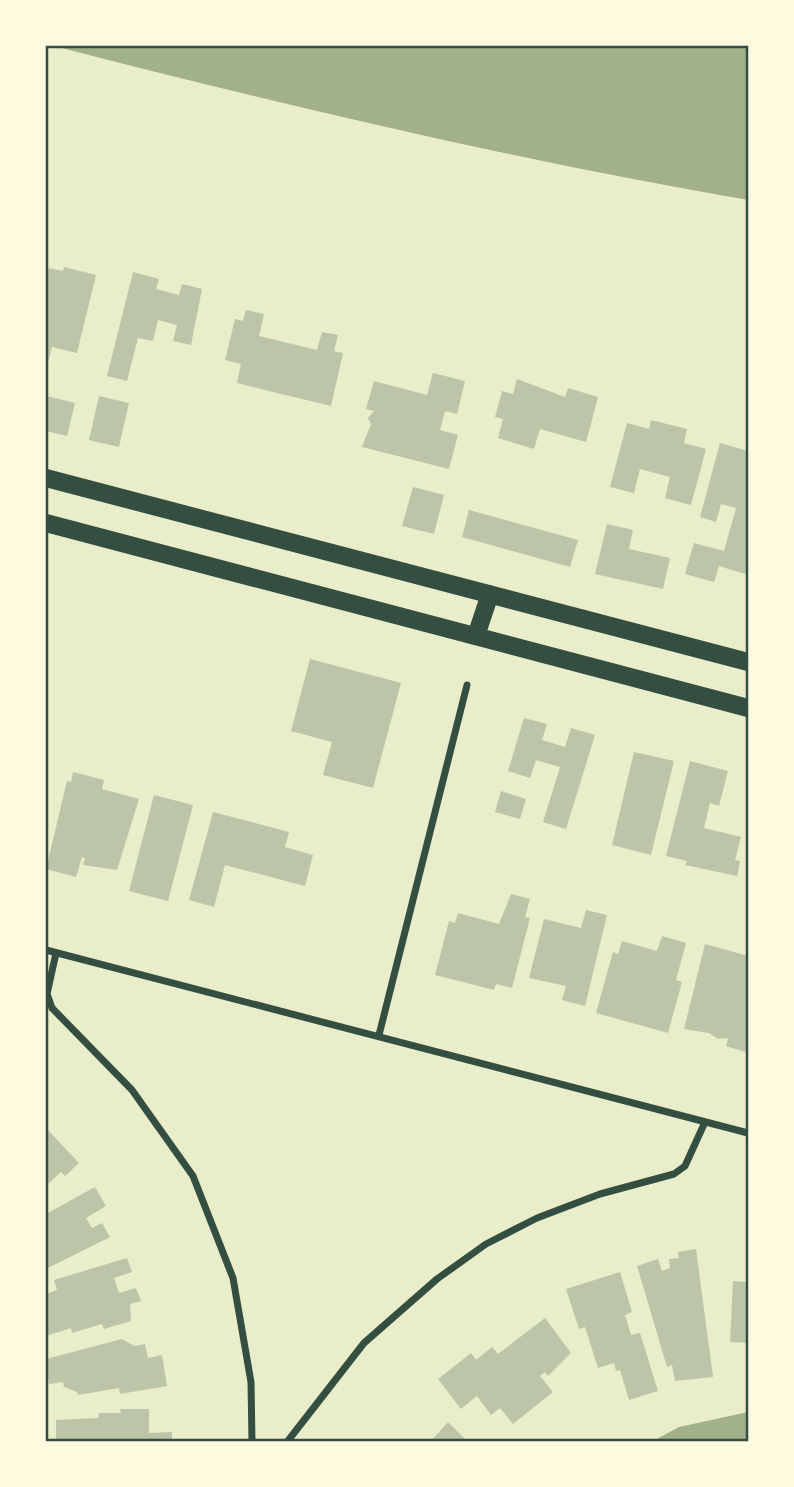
<svg xmlns="http://www.w3.org/2000/svg" width="794" height="1487" font-family="'Fira Sans',sans-serif">
<style>
.water{fill:#a3b18a}
.building{fill:#bcc5a7}
.lines{fill:none;stroke-linecap:round;stroke-linejoin:round}
.minor{stroke:#344e41;stroke-width:7}
.primary{stroke:#344e41;stroke-width:18}
.neatline{fill:none;stroke:#344e41;stroke-width:2.5}
</style>
<rect width="100%" height="100%" fill="#e9edc9"/>
<path class="water" d="M54 46H748V200C515 160 283 105 54 46Z
M748 1412V1441H653L679 1427Z"/>
<path class="building" d="M64 267 96 275 77 353 52 347 46 370V279L49 268 63 271Z
M133 272 159 279 156 289 179 295 182 284 202 289 191 345 173 341 177 325 158 320 153 341 138 338 127 381 107 376Z
M246 310 264 314 259 336 317 350 322 332 338 335 334 351 343 353 331 406 237 383 241 364 225 360 235 319 243 321Z
M433 373 465 381 457 414 445 411 440 430 458 435 449 469 362 447 371 424 368 418 374 411 366 409 374 381 427 395Z
M517 379 565 397 568 388 598 397 586 442 540 429 534 449 498 438 503 419 495 417 502 391 513 394Z
M46 396 75 403 67 436 46 431Z
M99 396 129 403 119 447 89 440Z
M651 420 687 429 684 443 706 449 691 505 665 498 670 477 640 469 634 493 610 487 627 423 649 429Z
M720 443 748 451V575L719 566 714 582 685 574 694 543 724 551 736 508 721 504 716 522 700 517Z
M413 487 444 495 434 534 402 526Z
M469 510 578 540 570 567 462 537Z
M607 524 633 530 629 549 670 558 663 589 595 574Z
M310 659 401 683 373 788 323 775 332 742 291 731Z
M524 718 547 724 542 740 565 747 571 728 595 735 566 829 543 822 560 767 536 760 530 778 508 771Z
M634 752 674 761 651 855 612 845Z
M690 761 728 771 719 806 710 803 704 828 741 837 735 860 740 861 737 876 685 865 687 861 666 856Z
M73 772 104 780 102 789 139 799 117 870 83 865 85 858 82 857 76 877 46 869 67 781 71 782Z
M501 791 526 799 520 819 495 812Z
M154 795 193 805 168 901 129 891Z
M213 812 289 832 285 847 313 855 305 886 225 865 214 907 189 900Z
M511 894 530 899 525 917 530 918 512 988 496 984 494 990 435 975 449 921 455 923 458 913 499 924Z
M586 910 607 915 585 1006 562 1000 566 986 529 978 544 919 581 928Z
M662 936 686 943 676 980 682 982 668 1033 596 1013 613 952 618 954 622 941 657 951Z
M705 944 748 956V1043L745 1052 726 1046 728 1038 718 1039 709 1033 684 1029Z
M46 1128 79 1163 65 1176 61 1172 46 1186Z
M95 1187 106 1206 86 1218 92 1228 102 1223 110 1237 46 1269V1214Z
M696 1249 713 1377 675 1381 672 1365 667 1367 637 1266 658 1259 662 1271 670 1268 669 1259 679 1258 678 1252Z
M127 1258 132 1272 114 1278 119 1293 136 1288 141 1301 130 1304 131 1321 104 1329 102 1324 72 1333 71 1328 46 1336V1294L57 1290 54 1280Z
M620 1272 632 1312 625 1315 631 1335 640 1333 658 1391 629 1400 620 1370 616 1371 614 1363 598 1368 585 1327 579 1329 566 1289Z
M733 1281 748 1282V1343L730 1342Z
M545 1318 571 1353 548 1376 545 1372 540 1376 553 1392 513 1424 500 1408 491 1415 477 1396 461 1409 438 1379 471 1353 476 1360 492 1347 498 1354Z
M122 1339 134 1346 145 1344 148 1358 162 1355 167 1386 120 1394 119 1388 78 1395 77 1392 64 1387 63 1382 49 1384 46 1359Z
M120 1409H149V1433L172 1432V1442H56V1420L98 1418 99 1413H121Z
M448 1422 468 1442H430Z"/>
<g class="lines">
<path class="minor" d="M46 950 748 1133
M56 953 47 994 52 1008 132 1090 193 1176 233 1278 251 1382 252 1442
M379 1035 467 685
M287 1442 364 1343 437 1279 486 1244 537 1218 600 1194 674 1174 685 1166 705 1122"/>
<path class="primary" d="M46 478 748 662
M46 523 748 708
M476 636 490 594"/>
</g>
<rect width="794" height="1487" fill="none" stroke="#fefae0" stroke-width="94"/>
<rect x="47" y="47" width="700" height="1393" class="neatline"/>
</svg>
